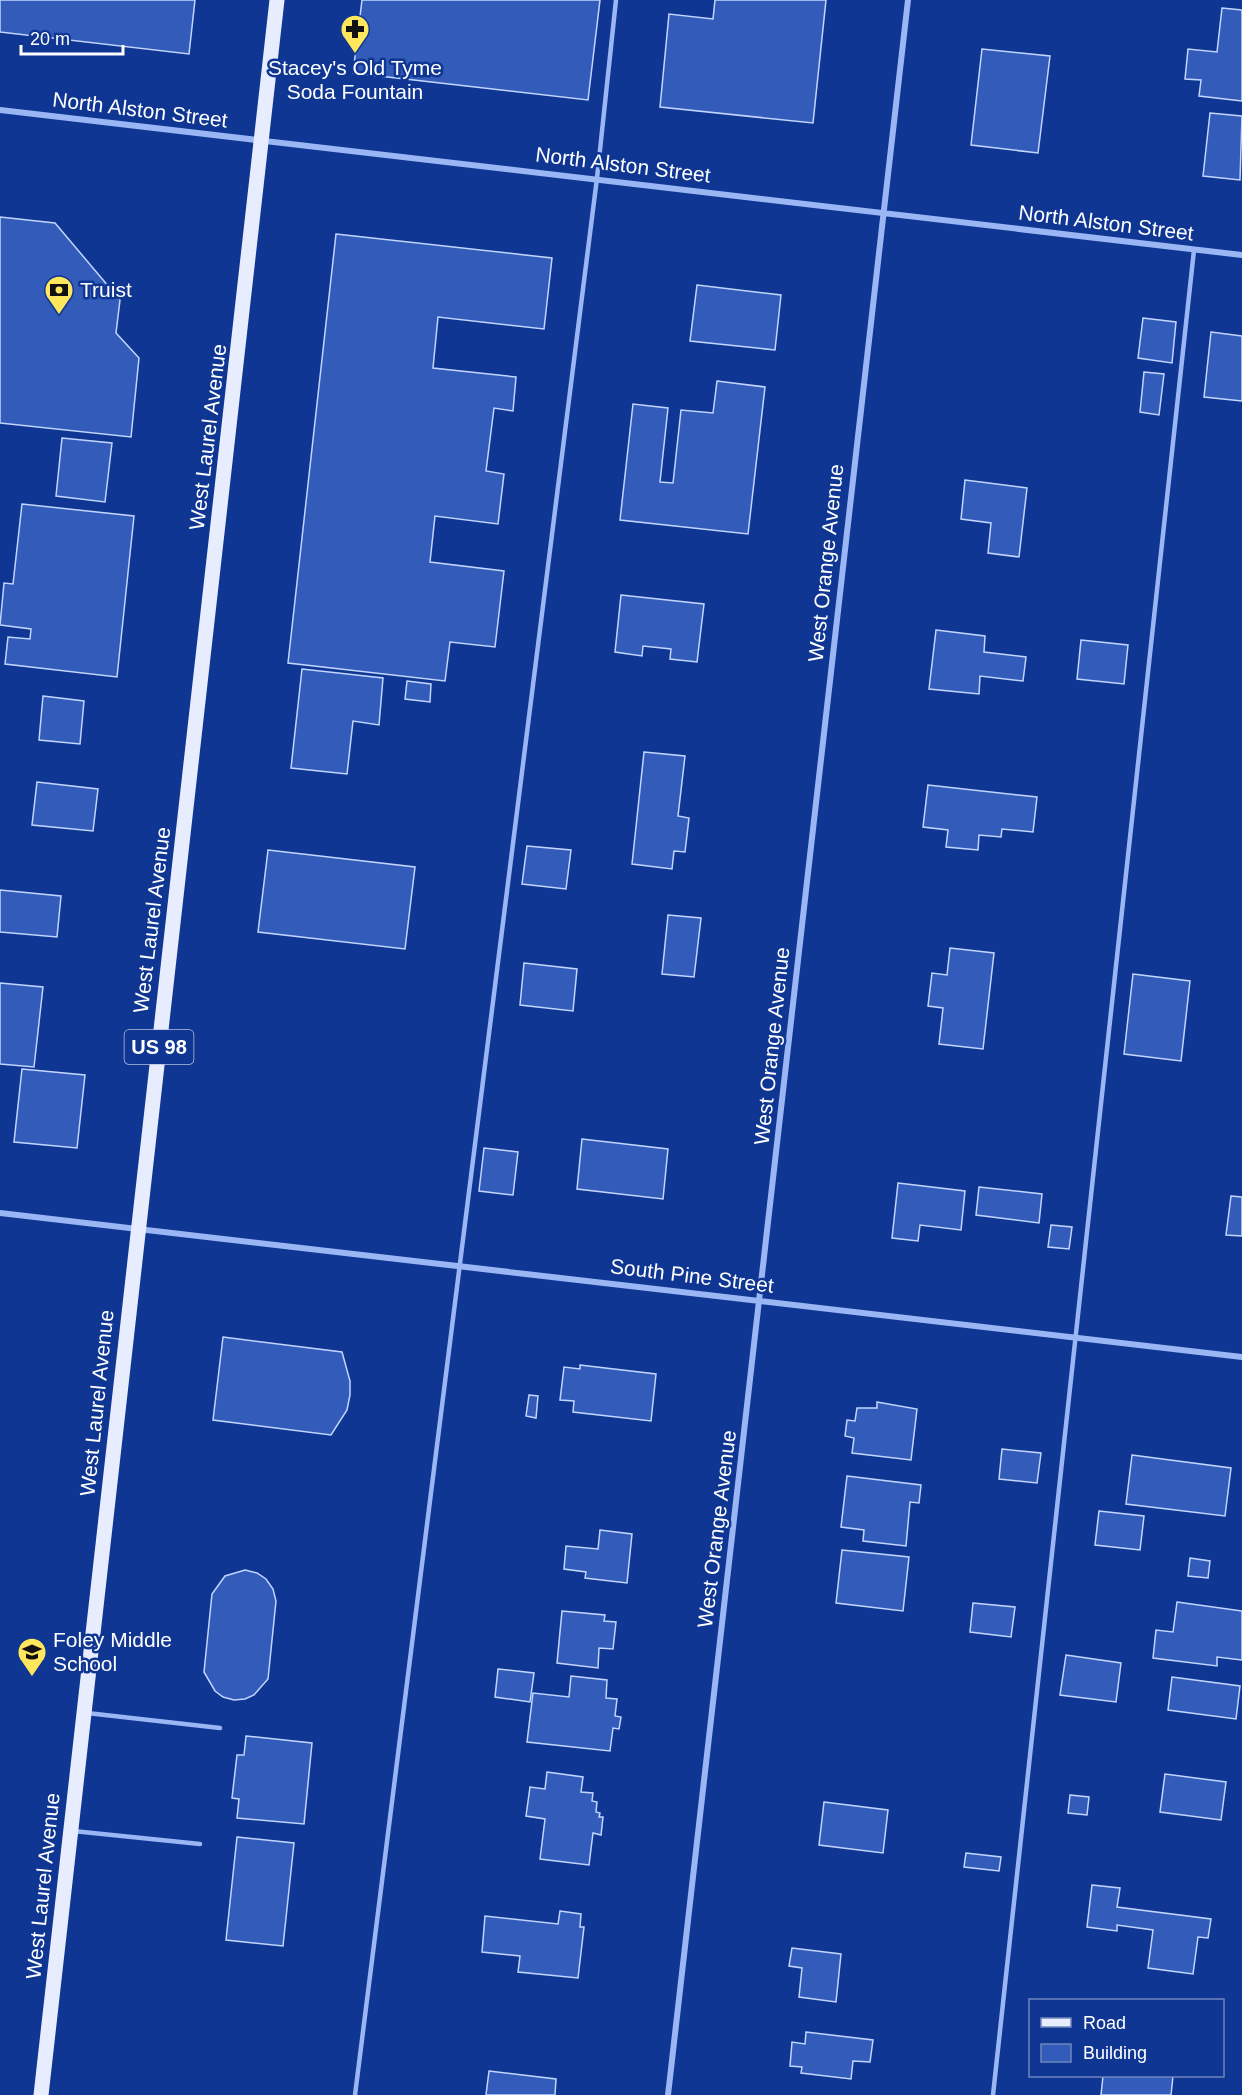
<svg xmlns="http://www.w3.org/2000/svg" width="1242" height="2095" font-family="Helvetica,sans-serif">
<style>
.building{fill:#335cba;stroke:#c1d5fe;stroke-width:1.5}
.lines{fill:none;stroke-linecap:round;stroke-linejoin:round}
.service{stroke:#9ab6f4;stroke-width:4.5}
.minor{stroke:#9ab6f4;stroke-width:6}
.primary{stroke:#e7edff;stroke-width:15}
.labels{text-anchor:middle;stroke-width:5;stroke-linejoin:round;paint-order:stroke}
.shield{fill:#0f3692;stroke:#b7c3de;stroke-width:1.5}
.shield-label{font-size:20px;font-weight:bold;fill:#fff}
.poi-label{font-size:21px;fill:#fff;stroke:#0f3692;text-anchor:start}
.street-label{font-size:21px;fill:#fff;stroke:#0f3692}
</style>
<rect width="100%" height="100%" fill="#0f3692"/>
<path class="building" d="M0 0H195L189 54 0 32Z
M362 0H600L588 100 353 73Z
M715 0H826L813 123 660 107 669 14 713 19Z
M1222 8 1242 10V101L1199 96 1201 80 1185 79 1188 49 1217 52Z
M982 49 1050 56 1038 153 971 145Z
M1210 113 1242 116 1240 180 1203 176Z
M0 217 55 223 120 300 116 333 139 358 131 437 0 423Z
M336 234 552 258 544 329 438 317 433 368 516 377 513 411 494 408 486 471 504 474 498 524 435 516 430 562 504 571 495 647 450 642 445 681 288 663Z
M697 285 781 295 775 350 690 341Z
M1143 318 1176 322 1172 363 1138 358Z
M1211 332 1242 336V401L1204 397Z
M1144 372 1164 374 1159 415 1140 412Z
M717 381 765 387 748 534 620 520 633 404 668 408 660 482 673 483 681 410 713 413Z
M62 438 112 443 105 502 56 496Z
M965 480 1027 488 1019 557 988 553 991 523 961 519Z
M22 504 134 516 117 677 5 664 8 637 30 639 31 629 0 625 4 583 13 584Z
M621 595 704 604 697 662 670 659 671 649 643 646 642 656 615 652Z
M936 630 985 636 984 652 1026 657 1023 681 980 676 979 694 929 689Z
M1081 640 1128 645 1124 684 1077 679Z
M302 669 383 678 379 725 353 721 347 774 291 768Z
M407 681 431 684 430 702 405 699Z
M43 696 84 701 80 744 39 740Z
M644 752 685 756 678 816 689 818 685 852 674 851 672 869 632 864Z
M37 782 98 789 93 831 32 825Z
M928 785 1037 797 1033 832 1002 829 1001 837 979 835 978 850 946 847 948 830 923 827Z
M527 846 571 850 566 889 522 884Z
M268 850 415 867 405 949 258 932Z
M0 890 61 896 57 937 0 932Z
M668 915 701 918 694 977 662 974Z
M950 948 994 953 983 1049 939 1044 943 1008 928 1006 932 973 947 975Z
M524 963 577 969 573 1011 520 1005Z
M1133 974 1190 981 1181 1061 1124 1054Z
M0 983 43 987 34 1067 0 1064Z
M22 1069 85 1075 77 1148 14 1142Z
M582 1139 668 1149 663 1199 577 1189Z
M484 1148 518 1152 513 1195 479 1191Z
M898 1183 965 1191 961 1230 920 1225 918 1241 892 1238Z
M979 1187 1042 1194 1039 1223 976 1215Z
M1231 1196 1242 1197V1236L1226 1235Z
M1051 1225 1072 1227 1069 1249 1048 1247Z
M223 1337 342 1352 350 1381V1395L347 1410 331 1435 213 1420Z
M580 1365 656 1374 651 1421 573 1412 574 1401 560 1400 564 1367 580 1369Z
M529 1395 538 1396 536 1418 526 1416Z
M877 1402 917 1409 911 1460 852 1453 854 1438 845 1436 847 1420 855 1421 857 1408H877Z
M1002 1449 1041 1453 1037 1483 999 1479Z
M1132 1455 1231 1468 1225 1516 1126 1504Z
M847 1476 921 1485 919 1503 910 1502 906 1546 863 1541 864 1530 841 1527Z
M1099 1511 1144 1516 1140 1550 1095 1545Z
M600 1530 632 1534 627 1583 585 1578 586 1572 564 1569 566 1546 598 1549Z
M842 1550 909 1557 903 1611 836 1603Z
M1190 1558 1210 1561 1208 1578 1188 1576Z
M245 1570 257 1573 266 1579 273 1589 276 1601 268 1679 254 1695 245 1699 234 1700 223 1697 215 1691 204 1672 212 1594 225 1576Z
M1177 1602 1242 1611V1660L1217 1657V1666L1153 1658 1156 1630 1173 1632Z
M973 1603 1015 1607 1011 1637 970 1632Z
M562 1611 605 1615 604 1621 616 1622 613 1649 599 1648 598 1668 557 1663Z
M1066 1655 1121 1663 1116 1702 1060 1695Z
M498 1669 534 1673 530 1702 495 1697Z
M571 1676 607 1680 606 1698 617 1699 615 1716 621 1717 619 1729 613 1728 610 1751 527 1742 533 1693 569 1697Z
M1172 1677 1240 1686 1236 1719 1168 1710Z
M246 1736 312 1743 304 1824 237 1818 239 1799 232 1798 237 1755H244Z
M547 1772 583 1777 581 1792 593 1793 592 1801 597 1802 596 1812 600 1813 599 1817H603L601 1835 593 1833 589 1865 540 1859 545 1819 526 1816 530 1787 545 1789Z
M1165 1774 1226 1782 1221 1820 1160 1812Z
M1070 1795 1089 1797 1087 1815 1068 1813Z
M824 1802 888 1810 883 1853 819 1845Z
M237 1837 294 1843 283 1946 226 1940Z
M966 1853 1001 1857 999 1871 964 1867Z
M1092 1885 1120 1888 1117 1907 1211 1919 1208 1938 1198 1937 1193 1974 1148 1968 1153 1930 1117 1925V1931L1087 1927Z
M560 1911 581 1914 580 1927H584L578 1978 518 1972 520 1956 482 1952 485 1916 558 1924Z
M792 1948 841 1954 836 2002 799 1997 802 1968 789 1966Z
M806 2032 873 2040 870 2062 853 2061 851 2079 801 2073 802 2067 790 2066 792 2042 805 2044Z
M489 2071 556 2079 555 2095H486Z
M1103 2076H1173L1171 2095H1101Z"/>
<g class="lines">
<path class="service" d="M87 1713 220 1728
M73 1831 200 1844
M355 2095 597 178 616 0
M993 2095 1194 250"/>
<path class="minor" d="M0 110 1242 255
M0 1213 1242 1357
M668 2095 908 0"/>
<path class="primary" d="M41 2095 277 0"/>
</g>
<defs>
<g id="pharmacy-pin" transform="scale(1.5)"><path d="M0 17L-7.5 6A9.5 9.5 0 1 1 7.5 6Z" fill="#ffe75d" stroke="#0f3692"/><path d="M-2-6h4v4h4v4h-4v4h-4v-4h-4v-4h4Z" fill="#111"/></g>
<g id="bank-pin" transform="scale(1.5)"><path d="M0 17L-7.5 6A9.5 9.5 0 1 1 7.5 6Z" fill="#ffe75d" stroke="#0f3692"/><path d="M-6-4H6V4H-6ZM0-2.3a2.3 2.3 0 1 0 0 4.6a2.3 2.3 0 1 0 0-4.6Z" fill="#111"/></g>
<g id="school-pin" transform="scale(1.5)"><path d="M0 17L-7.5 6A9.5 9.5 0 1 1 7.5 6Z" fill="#ffe75d" stroke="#0f3692"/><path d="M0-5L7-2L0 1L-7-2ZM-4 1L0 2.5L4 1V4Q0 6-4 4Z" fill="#111"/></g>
</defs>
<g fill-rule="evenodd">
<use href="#pharmacy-pin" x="355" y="29"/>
<use href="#bank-pin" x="59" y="290"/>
<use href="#school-pin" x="32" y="1652"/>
</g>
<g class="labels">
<rect class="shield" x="124.5" y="1030" width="69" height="34" rx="4.5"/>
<g class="shield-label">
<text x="159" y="1054">US 98</text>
</g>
<g class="poi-label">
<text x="355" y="75" text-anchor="middle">Stacey's Old Tyme<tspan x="355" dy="24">Soda Fountain</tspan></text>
<text x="80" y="297">Truist</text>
<text x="53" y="1647">Foley Middle<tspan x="53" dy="24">School</tspan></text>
</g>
<g class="street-label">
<text transform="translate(140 110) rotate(7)" y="7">North Alston Street</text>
<text transform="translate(623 165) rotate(7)" y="7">North Alston Street</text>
<text transform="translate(1106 223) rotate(7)" y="7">North Alston Street</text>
<text transform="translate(208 437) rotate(-83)" y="7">West Laurel Avenue</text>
<text transform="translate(826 563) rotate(-84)" y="7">West Orange Avenue</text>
<text transform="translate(152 920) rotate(-83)" y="7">West Laurel Avenue</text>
<text transform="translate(772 1046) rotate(-84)" y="7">West Orange Avenue</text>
<text transform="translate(692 1276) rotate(7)" y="7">South Pine Street</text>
<text transform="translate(97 1403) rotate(-84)" y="7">West Laurel Avenue</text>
<text transform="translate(717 1529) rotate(-83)" y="7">West Orange Avenue</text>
<text transform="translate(43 1886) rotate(-84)" y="7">West Laurel Avenue</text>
</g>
</g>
<rect x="1029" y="1999" width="195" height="78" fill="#0f3692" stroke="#6f86be" stroke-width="1.5"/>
<rect x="1041" y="2018" width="30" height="9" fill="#e7edff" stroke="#6f86be" stroke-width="1.5"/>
<text x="1083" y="2029" font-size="18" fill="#ffffff">Road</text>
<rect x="1041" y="2044" width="30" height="18" fill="#335cba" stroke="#6f86be" stroke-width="1.5"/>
<text x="1083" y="2059" font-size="18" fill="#ffffff">Building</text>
<path d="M21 45v9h102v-9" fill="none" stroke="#ffffff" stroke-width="3"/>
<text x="30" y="45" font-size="18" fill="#ffffff" stroke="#0f3692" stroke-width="4.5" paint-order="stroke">20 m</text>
</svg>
